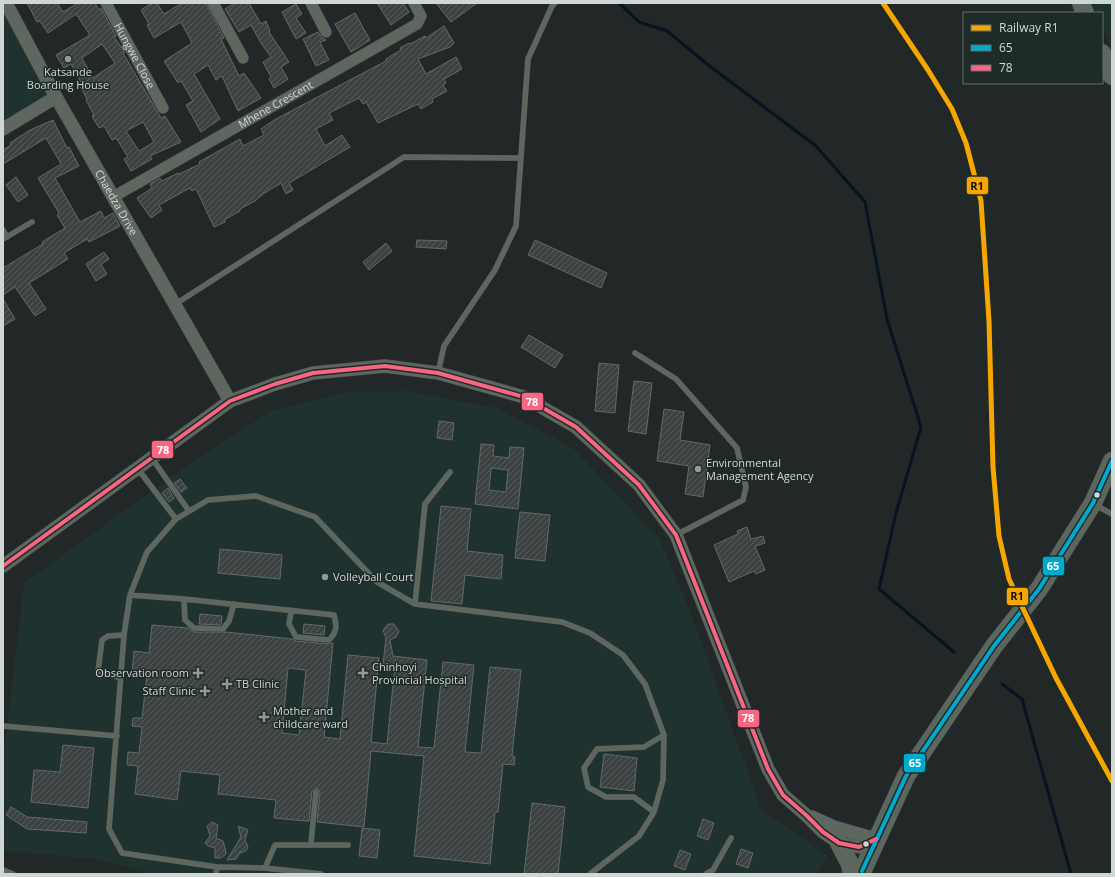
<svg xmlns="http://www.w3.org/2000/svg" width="1115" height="877" font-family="'Open Sans',sans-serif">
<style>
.built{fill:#1f322f}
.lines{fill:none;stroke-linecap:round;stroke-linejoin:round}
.stream{stroke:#051420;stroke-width:3}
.building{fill:url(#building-hatch);stroke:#636868;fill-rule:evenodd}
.service-casing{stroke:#3f4342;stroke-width:6}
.minor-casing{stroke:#3f4342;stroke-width:12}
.tertiary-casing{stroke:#3f4342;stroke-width:14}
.trunk-casing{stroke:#3f4342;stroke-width:19}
.service{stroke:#5e6660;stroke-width:5.5}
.minor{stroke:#5e6660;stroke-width:11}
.tertiary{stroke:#5e6660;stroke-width:13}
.trunk{stroke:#5b665f;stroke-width:18}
.bus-1-casing{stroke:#1f2b28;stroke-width:7}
.bus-2-casing{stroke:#1f2b28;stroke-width:7}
.bus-1{stroke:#00a9ce;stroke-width:4}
.bus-2{stroke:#fa6682;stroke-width:4}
.rail-1-casing{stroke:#1f2b28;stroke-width:8}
.rail-1{stroke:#f7a600;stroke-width:5}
.poi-dot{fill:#929a98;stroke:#1f2b28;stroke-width:1.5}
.bus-dot{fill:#cfd7d5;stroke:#1f2b28;stroke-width:1.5}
.labels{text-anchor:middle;stroke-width:3;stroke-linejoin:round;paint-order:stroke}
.street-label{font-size:11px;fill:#cfd7d5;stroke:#1f2b28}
.poi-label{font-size:11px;fill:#cfd7d5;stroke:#1f2b28;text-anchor:start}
.line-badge{stroke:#1f2b28;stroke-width:1.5}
.badge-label{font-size:11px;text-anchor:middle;font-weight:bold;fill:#fff}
.pale-badge-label{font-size:11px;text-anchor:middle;font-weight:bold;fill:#111}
</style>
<defs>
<pattern id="building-hatch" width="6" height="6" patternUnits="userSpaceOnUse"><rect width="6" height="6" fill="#3c4141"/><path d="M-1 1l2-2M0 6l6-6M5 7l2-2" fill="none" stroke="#575c5c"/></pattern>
</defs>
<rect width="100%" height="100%" fill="#222827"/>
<path class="built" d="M1093 3H1112V44H1110L1102 25V13H1097Z
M3 8 51 93 3 122Z
M408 391 497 408 573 448 660 540 693 619 761 809 827 856 816 874H143V872L98 859 3 851V744L6 736 24 583 185 467 273 410 348 392Z"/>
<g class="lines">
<path class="stream" d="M619 3 639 22 667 31 707 64 816 146 865 202 887 319 921 427 896 513 879 589 954 652
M1002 684 1022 699 1071 874"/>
</g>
<path class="building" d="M27 3H57L63 12 78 3H95L99 10 101 8 116 36 114 37 125 52 123 53 157 111 161 118 165 116 181 142 150 156 152 159 131 171 124 159 128 157 116 138 112 140 104 126 99 128 92 116 94 115 86 100 87 99 80 86 82 84 71 64 64 68 56 55 90 35 76 14 48 33 40 21 37 22ZM102 44 115 63 93 78 82 58ZM143 122 154 142 139 151 126 131Z
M152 3H157L164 14 182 3H206L224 38 221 39 239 76 244 73 261 98 238 111 222 76 216 80 208 65 194 74 220 119 201 132 186 105 193 101 181 81 178 83 164 61 192 43 181 22 154 38 147 25 149 24 141 10Z
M235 3H249L261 24 266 21 270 31 269 32 289 62 281 67 288 79 274 88 269 79 271 77 263 62 271 57 261 43 251 25 239 32 225 9Z
M377 3H403L409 12 391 25Z
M436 3H477L451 22Z
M296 4 302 14 296 18 306 33 296 39 282 12Z
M355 13 370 40 351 52 335 24Z
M444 26 454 43 450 47 418 59 426 74 456 57 462 69 444 79 446 83 443 85 447 91 432 99 433 102 421 109 418 104 378 123 366 102 363 104 359 98 329 113 333 120 316 129 325 146 342 135 350 147 289 183 293 190 286 194 281 183 263 194 255 201 240 209V211L224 220 225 222 214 227 196 189 192 191 190 188 159 205 162 210 151 218 137 198 152 188 150 184 160 178 162 181 178 173 179 174 200 164 199 162 240 139 243 146 264 135 261 129 276 119 386 61V59L401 50 400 48 409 43 410 44 425 36 426 38Z
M318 32 322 38 326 40 320 42 329 60 316 66 303 39Z
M53 120 67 148 69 147 79 166 55 178 80 222 101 211 104 218 113 213 120 226 89 242 87 239 64 253 68 259 29 283 46 309 35 316 15 287 3 295V268L43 244 42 242 65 228 57 215 59 213 38 178 61 164 46 138 3 164V150L11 145 10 143 30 130Z
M16 177 28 195 18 202 6 185Z
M417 240 447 241 446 249 416 247Z
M535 240 607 273 601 288 528 255Z
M386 243 392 251 369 270 363 262Z
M104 252 109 259 101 264 107 274 96 281 86 264Z
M3 299 15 319 3 326Z
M529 335 563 355 555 368 521 347Z
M599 363 619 365 615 413 595 411Z
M634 381 652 383 646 434 628 431Z
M664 409 684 412 680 440 710 445 703 497 685 494 689 466 657 461Z
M439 421 454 423 452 440 437 438Z
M481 444 494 445 493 456 509 458 510 447 524 448 518 509 475 504ZM491 468 508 470 506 492 489 490Z
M180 479 187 488 181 492 174 483Z
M168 488 174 498 169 502 162 493Z
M441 506 471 509 467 551 503 555 501 579 465 575 462 604 431 601Z
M520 512 550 515 545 561 515 558Z
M747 527 751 539 763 536 765 543 755 546 765 570 756 574 754 571 729 582 714 545 738 534 737 531Z
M220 549 282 555 280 579 218 573Z
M200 614 222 616 221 625 199 624Z
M304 624 325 626 324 635 303 633Z
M388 624H394L399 631 396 637 390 640 393 656 427 660 418 747 434 748 443 662 474 665 465 752 481 753 490 667 521 670 512 756 515 757 514 765 503 764 498 812H495L490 864 414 856 424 756 371 751 364 827 317 822 320 792 317 788 312 791 309 821H306L274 818 276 800 218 794 220 775 181 771 177 800 135 794 138 766 127 765 128 752 139 753 142 727 132 726 133 718H142L147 675 132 674 134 651 149 653 152 625 188 628 194 632H226L292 639 296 641 329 644 333 643 324 737 340 739 348 655 379 658 371 742 387 744 395 665 383 664 386 638 383 630ZM288 668 306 670 299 735 282 733Z
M63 745 94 748 88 808 31 802 34 770 60 772Z
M604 754 637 758 634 791 600 787Z
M532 803 565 807 558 874H524Z
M11 807 29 818V817L87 822 86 833 27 829 6 815Z
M703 819 714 823 708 840 697 836Z
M212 822 218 825 216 838 223 841 225 848 226 854 221 858H215V848L208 846 205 843 210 836 207 826Z
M238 826 248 830 245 840 248 847 246 851 240 853 236 859 227 860 241 837Z
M362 828 380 830 377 858 359 856Z
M741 849 753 853 748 868 736 864Z
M680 850 691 854 685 870 674 866Z"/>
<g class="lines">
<g class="service-casing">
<path id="service" d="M3 230 7 237
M3 239 32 222
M174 305 404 157 521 158
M635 353 676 379 737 448 746 487 743 500 676 535
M438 373 444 346 495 270 516 226 528 59 552 6 555 3
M151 457 189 511
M138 469 176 519
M1095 505 1112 514
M130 595 184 599 334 615C337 626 337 632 329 640L296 637 289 624 291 612
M184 599 185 620 194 628 223 629 229 621 234 604
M415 604 425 504 450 472
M121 678 98 671 102 640 108 636 124 635
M3 726 117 736
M654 812 634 797H606L588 787 584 768 597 749 644 747 664 735
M311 843 316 792
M265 868 275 845H348
M3 870 13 874
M216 874 217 867
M321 874 265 868 217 867 122 853 109 829 124 635 130 595 147 552 176 519 208 500 256 496 315 517 377 582 415 604 562 622 590 633 623 655 645 684 664 735 663 780 654 812 639 836 590 874
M706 874 713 870 731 838"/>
</g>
<g class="minor-casing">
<g id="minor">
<path id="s1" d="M106 3 163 108"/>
<path d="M213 3 243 58"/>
<path d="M311 3 326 32"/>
<path id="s2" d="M113 197 417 24 421 16 414 3"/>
</g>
</g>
<g class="tertiary-casing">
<g id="tertiary">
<path id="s3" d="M6 3 56 97 230 401"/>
<path d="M3 129 56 97"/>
<path d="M3 566 230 401 275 384 313 373 385 366 438 373 524 397 576 427 639 485 676 535 768 769 783 795 806 815 823 832 839 843 859 847 876 839"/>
<path d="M812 817 834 827 876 839"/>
</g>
</g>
<g class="trunk-casing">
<path id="trunk" d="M1081 3 1085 13
M1102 53 1112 76
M839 843 850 864 852 874
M861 874 906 776 994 646 1039 589 1093 503 1112 461"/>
</g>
<use href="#service" class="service"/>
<use href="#minor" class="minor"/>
<use href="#tertiary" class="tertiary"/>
<use href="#trunk" class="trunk"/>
<g class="bus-1-casing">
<path id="bus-1" d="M862 871 906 776 994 646 1039 589 1093 503 1112 461"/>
</g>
<g class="bus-2-casing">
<path id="bus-2" d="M3 566 230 401 275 384 313 373 385 366 438 373 524 397 576 427 639 485 676 535 768 769 783 795 806 815 823 832 839 843 859 847 876 839"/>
</g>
<use href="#bus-1" class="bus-1"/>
<use href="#bus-2" class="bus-2"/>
<g class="rail-1-casing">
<path id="rail-1" d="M883 3 928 70 952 109 966 143 981 201 989 321 993 467 999 536 1009 579 1056 678 1112 781"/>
</g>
<use href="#rail-1" class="rail-1"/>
</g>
<g class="poi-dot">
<circle cx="68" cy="59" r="4"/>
<circle cx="698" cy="469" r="4"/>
<circle cx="325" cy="577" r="4"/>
<path d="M196 667h4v4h4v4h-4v4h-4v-4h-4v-4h4z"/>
<path d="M361 667h4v4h4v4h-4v4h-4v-4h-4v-4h4z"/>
<path d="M225 678h4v4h4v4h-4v4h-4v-4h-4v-4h4z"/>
<path d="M203 685h4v4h4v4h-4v4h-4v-4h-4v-4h4z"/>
<path d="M262 711h4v4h4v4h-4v4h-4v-4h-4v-4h4z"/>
</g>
<g class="bus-dot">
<circle cx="1097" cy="495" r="3.5"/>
<circle cx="866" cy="844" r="3.5"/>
</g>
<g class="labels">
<g class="street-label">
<text dy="4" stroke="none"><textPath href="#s1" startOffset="60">Hungwe Close</textPath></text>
<text dy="4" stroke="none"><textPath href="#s2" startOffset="187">Mhene Crescent</textPath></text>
<text dy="4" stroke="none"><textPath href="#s3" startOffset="228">Chaedza Drive</textPath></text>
</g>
<g class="poi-label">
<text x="68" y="76" text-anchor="middle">Katsande<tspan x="68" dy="13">Boarding House</tspan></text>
<text x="706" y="467">Environmental<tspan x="706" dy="13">Management Agency</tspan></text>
<text x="333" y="581">Volleyball Court</text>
<text x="372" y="671">Chinhoyi<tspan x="372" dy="13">Provincial Hospital</tspan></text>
<text x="189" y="677" text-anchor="end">Observation room</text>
<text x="236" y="688">TB Clinic</text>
<text x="196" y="695" text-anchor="end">Staff Clinic</text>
<text x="273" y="715">Mother and<tspan x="273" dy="13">childcare ward</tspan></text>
</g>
</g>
<g class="line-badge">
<rect x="966" y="176" width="23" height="19" rx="4" fill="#f7a600"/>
<rect x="521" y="392" width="23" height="19" rx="4" fill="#fa6682"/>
<rect x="151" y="440" width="23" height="19" rx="4" fill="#fa6682"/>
<rect x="1042" y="556" width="23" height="20" rx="4" fill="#00a9ce"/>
<rect x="1006" y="587" width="23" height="19" rx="4" fill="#f7a600"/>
<rect x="737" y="709" width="23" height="19" rx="4" fill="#fa6682"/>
<rect x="903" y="753" width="23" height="20" rx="4" fill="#00a9ce"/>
</g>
<g class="badge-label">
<text x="532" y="406">78</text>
<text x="163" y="454">78</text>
<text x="1053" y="570">65</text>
<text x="748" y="722">78</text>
<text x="915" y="767">65</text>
</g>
<g class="pale-badge-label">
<text x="977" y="190">R1</text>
<text x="1017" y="600">R1</text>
</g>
<rect width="1115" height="877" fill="none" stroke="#cfd7d5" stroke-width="8"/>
<rect x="963" y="12" width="140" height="72" fill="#1f2b28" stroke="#65706d"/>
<rect x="971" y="25" width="20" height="6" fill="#f7a600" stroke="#65706d"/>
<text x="999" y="32" font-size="12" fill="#cfd7d5">Railway R1</text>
<rect x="971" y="45" width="20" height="6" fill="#00a9ce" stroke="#65706d"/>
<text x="999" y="52" font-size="12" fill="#cfd7d5">65</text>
<rect x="971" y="65" width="20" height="6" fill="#fa6682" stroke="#65706d"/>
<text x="999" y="72" font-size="12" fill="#cfd7d5">78</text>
</svg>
